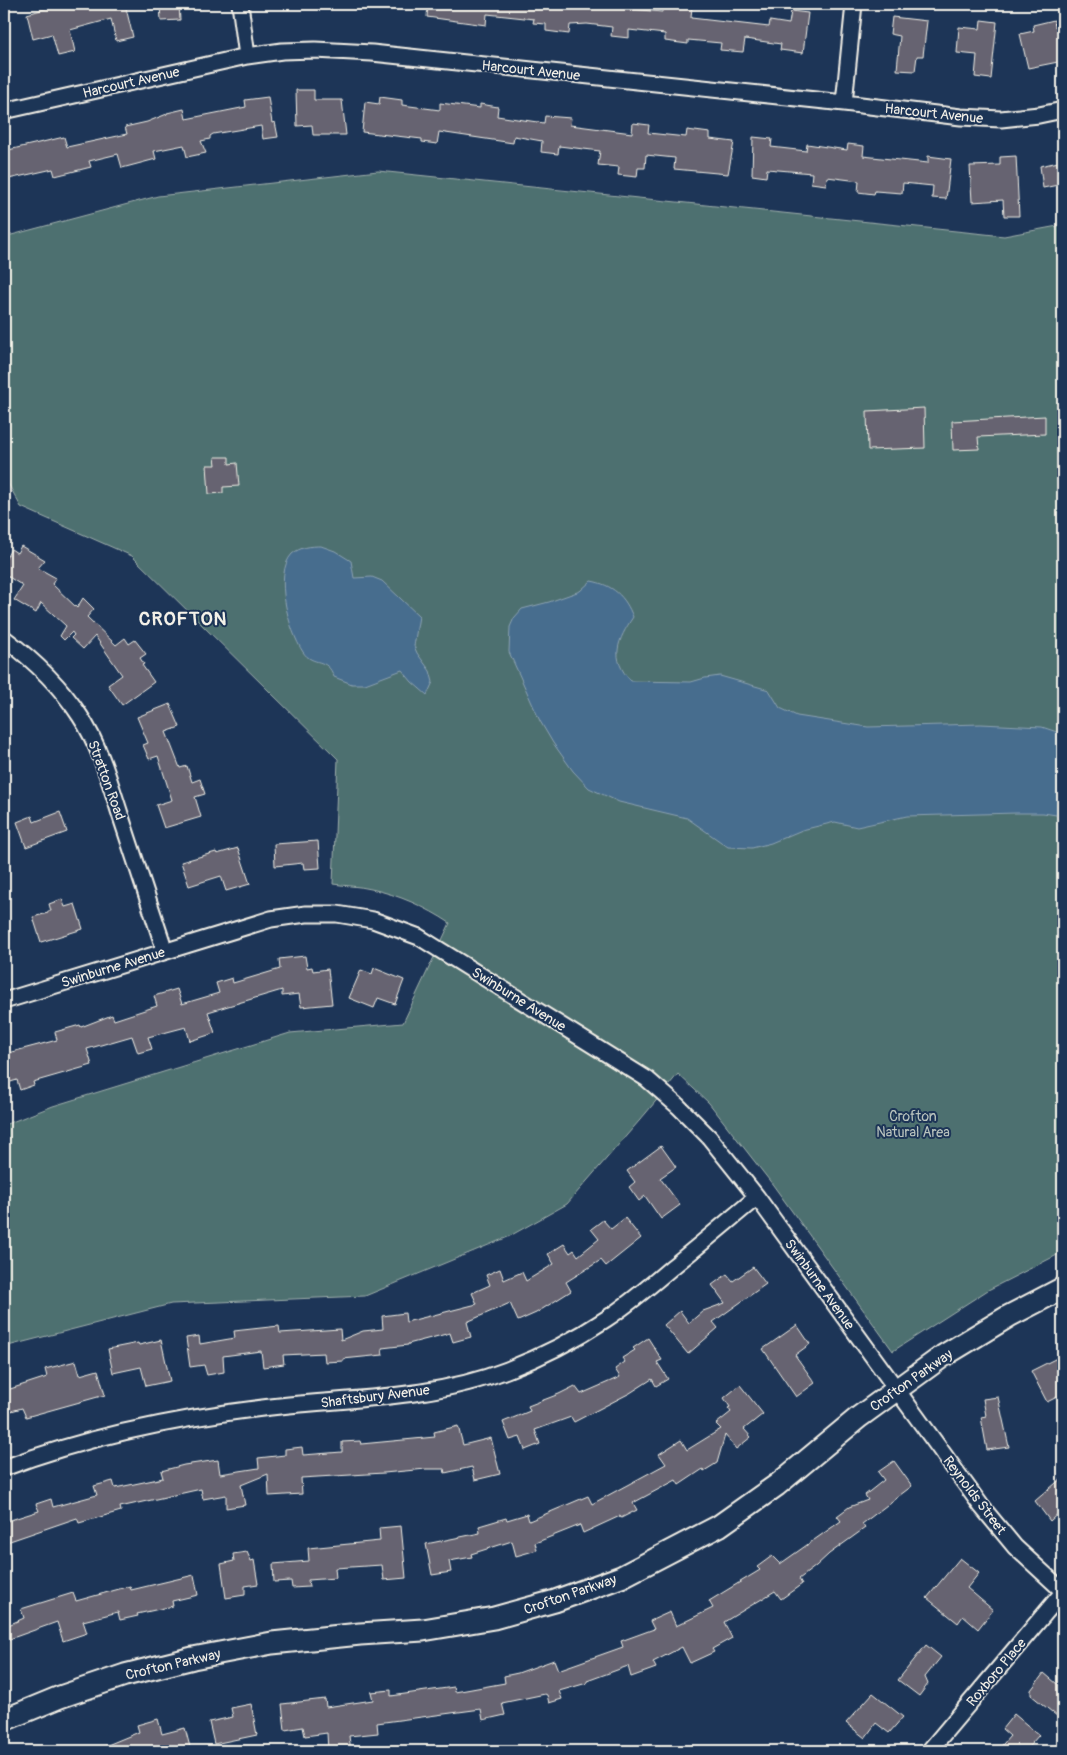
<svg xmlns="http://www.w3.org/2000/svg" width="1067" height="1755" font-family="Pangolin,sans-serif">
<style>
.green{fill:#4d6f70;stroke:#a0b0ac}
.water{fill:#466d8e;stroke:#8ca2b2}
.building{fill:#666471;stroke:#f4f1e8}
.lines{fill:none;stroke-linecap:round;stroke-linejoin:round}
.street-casing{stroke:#f4f1e8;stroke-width:19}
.secondary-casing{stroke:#f4f1e8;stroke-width:25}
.street{stroke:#1d3557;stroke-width:15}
.secondary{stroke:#1d3557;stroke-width:21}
.labels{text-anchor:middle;stroke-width:4;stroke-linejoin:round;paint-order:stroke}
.street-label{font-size:14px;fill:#f4f1e8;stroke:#1d3557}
.park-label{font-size:14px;fill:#bac4be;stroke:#1d3557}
.district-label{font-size:19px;font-weight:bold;letter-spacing:1px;fill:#f4f1e8;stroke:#1d3557}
</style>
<rect width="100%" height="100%" fill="#1d3557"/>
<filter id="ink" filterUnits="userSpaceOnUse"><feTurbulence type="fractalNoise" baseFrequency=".02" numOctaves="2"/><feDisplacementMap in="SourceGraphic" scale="10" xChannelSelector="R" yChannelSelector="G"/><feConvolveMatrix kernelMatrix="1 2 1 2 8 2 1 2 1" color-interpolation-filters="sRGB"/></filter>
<g filter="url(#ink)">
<path class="green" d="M378 171 1004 236 1063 225V1252L988 1290 893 1351 773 1185 709 1103 678 1074 646 1113 567 1204 508 1237 365 1296 171 1304 4 1347V1125L53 1106 290 1033 403 1023 450 923C426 907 399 895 371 889 359 886 345 886 333 884L338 759 132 556 21 507 4 476V237L158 196Z"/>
<path class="water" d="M321 546 335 551 351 561 354 578 372 577 382 581 419 616 414 646 417 653 430 671 433 682 427 695 412 682 402 670 365 684H352L334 677C327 656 313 667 303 652 289 631 273 574 292 554 300 547 311 546 321 546Z
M591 581C613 585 625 596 633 617 618 640 609 658 631 681L691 682 705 678 720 676 769 690 780 708 797 716 868 727 981 724 1042 727 1063 734V816L1043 813H1016L907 816 857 827 835 822 802 830 771 843 752 848 728 847 687 818 619 802 589 788 573 771 553 743 540 721 509 652 510 627 514 618 522 609 549 602 580 591Z"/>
<path class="building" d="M62 4H125L133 37 116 41 111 19 70 30 75 52 58 56 52 34 33 39 27 14Z
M160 4H179L180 20 161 21Z
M428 4H631V9L662 12 663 4H676L692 6 691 18 769 27 770 21 789 24 791 11 808 13 803 53 780 50 781 44 745 39 743 52 720 50 721 43 688 40V44L665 41V34L629 30V38L611 36 612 27 587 24 570 25 569 34 546 31V24L533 23 534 19 487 14 486 25 427 17Z
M892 17 927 21 923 56H917L915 71 897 70 900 36 890 34Z
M981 20 997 22 991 79 975 77 977 55 957 53 959 27 980 29Z
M1054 20 1055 27 1063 25V61L1028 68 1020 34 1034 31 1033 25Z
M296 90H314V100H342L346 135H313L312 125 297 126Z
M268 97 272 123 275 122 278 137 263 139 261 126 213 134 210 136V139L201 141 206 153 187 157 184 145 154 151 156 159 122 168 118 154 89 161 91 167 55 176 53 169 4 180V151L64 137 67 147 127 134 125 127 147 122 167 114V113L184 109 186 119 246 107 245 100Z
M380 97 402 100V105L440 110V103L480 108V104L498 107 497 116 544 123 545 116 571 118 570 125 632 133 633 123 649 125 648 133 686 137 687 130 710 133V139L734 142 728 174 674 169 675 158 646 155 645 168H638L637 177 618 175 619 167 598 165 600 151 559 146 558 154 541 152 542 141 514 136 513 143 439 132 437 144 422 142V139L362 132 365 102 379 104Z
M753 137 772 139 771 147 806 151 807 144 847 150 848 144 864 146 863 156 928 163V156L951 159 946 199 932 198 933 186 903 183 902 193 875 191 874 194 858 192 859 181 827 177 826 185 811 183 812 173 767 169 766 177 752 175Z
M1016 156 1019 216H1004L1003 200 972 202 970 166 1000 165V157Z
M1063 161V184L1043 188 1040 166Z
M924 408 925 448 868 450 867 411Z
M1045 416V434L978 437 979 449 953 450 952 421Z
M215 457H229V464L237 463 239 486 223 487V493L209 494 207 465H216Z
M21 546 45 560 38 568 56 578 52 584 77 608 83 598 94 609 87 617 116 645 125 638 129 644 135 640 146 654 140 658 144 664 142 665 154 682 122 705 108 685 122 675 95 636 83 649 71 638 74 635 72 632 64 640 60 636 66 626 41 603 36 613 14 600 23 586 4 574V562L11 549 17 553Z
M170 704 180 727 166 732 180 768 187 766 192 782 200 779 205 794 195 797 201 817 164 828 156 805 172 800 158 756 149 759 143 745 148 743 137 717Z
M60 812 67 832 26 847 17 822 32 816 34 822Z
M318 841 320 868 304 869 303 863 275 866 274 844Z
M238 848 250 884 226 891 221 876 189 886 181 862 216 852 217 854Z
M62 899 65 907 75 904 83 929 41 942 33 917 48 913V911H51L49 904Z
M305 956 307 968 312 967 313 971 328 969 332 1004 301 1007 299 994 282 996V990L208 1012 215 1033 190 1041 186 1027 148 1037 152 1049 138 1053 132 1036 87 1049 92 1065 33 1082 34 1085 20 1090 17 1080 4 1084V1054L57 1040 55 1032 80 1025 81 1027 112 1015 114 1020 157 1006 154 996 177 989 182 1004 219 993 216 983 232 978 233 983 280 969 279 959Z
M374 968 404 980 395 1004 378 998 374 1008 349 998 361 970 372 974Z
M661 1146 676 1167 660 1178 680 1205 661 1219 645 1196 639 1201 629 1187 635 1182 627 1171Z
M625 1218 641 1238 606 1266 601 1260 566 1282 571 1291 536 1313 518 1321 510 1303 467 1322 471 1337 453 1342 450 1333 408 1344V1345L382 1348 383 1355 343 1359V1361L325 1362 324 1353 283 1355 284 1364 263 1367 261 1351 223 1356 224 1372 207 1375 204 1365 190 1367 186 1338 199 1336 200 1344 235 1338 234 1331 279 1326 280 1333 340 1329 341 1340 363 1331 383 1329 382 1316 405 1313 406 1322 477 1304 472 1293 490 1285 486 1275 500 1269 504 1280 522 1272 526 1281 554 1264 548 1254 564 1244 570 1253 574 1250 578 1256 599 1239 591 1229 603 1220 611 1229Z
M753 1267 766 1284 713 1322 718 1328 688 1354 664 1325 680 1311 689 1323 703 1311 725 1303 712 1285 727 1274 733 1281Z
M797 1325 810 1344 795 1355 815 1383 796 1397 763 1349Z
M648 1338 662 1360 657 1362 668 1379 656 1386 652 1379 630 1393 574 1422 571 1417 535 1430 540 1444 525 1450 520 1437 510 1440 503 1422 530 1411 528 1406 559 1394 575 1386 581 1394 620 1377 615 1369 625 1362 622 1358 635 1350 633 1348Z
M161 1340 170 1381 146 1386 141 1367 113 1373 108 1349 138 1343 139 1345Z
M1063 1355V1394L1047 1402 1031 1371Z
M76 1361 80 1375 98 1370 105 1395 26 1417 22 1408 4 1413V1391L47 1377 45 1369Z
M740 1385 763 1414 744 1429 751 1437 736 1449 725 1435 717 1463 704 1471 703 1469 679 1485 676 1480 633 1503 637 1510 621 1518 620 1516 583 1533 580 1525 535 1543 537 1550 516 1556 512 1541 471 1554 472 1557 449 1561 451 1572 432 1575 426 1544 480 1533 479 1526 506 1518 507 1520 527 1514 529 1521 588 1496 592 1504 666 1464 659 1454 681 1440 687 1450 721 1429 716 1424 731 1412 728 1408 730 1407 724 1398Z
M998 1397 1009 1447 987 1450 981 1417 986 1416 983 1399Z
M458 1426 463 1445 491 1438 500 1474 475 1480 472 1467 445 1473 444 1469H426L384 1473 301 1478 302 1494 269 1496 268 1474 241 1485 245 1505 226 1508V1495L203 1499 201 1489 120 1507 121 1511 79 1523 77 1518 4 1543V1522L39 1511 36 1504 51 1499 53 1507 97 1495 94 1486 113 1481 115 1488 163 1478 161 1471 184 1465 218 1460 220 1474 259 1468 258 1458 285 1455V1449L302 1447 303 1455 342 1452V1442L360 1441 361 1444 435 1437 434 1432Z
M894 1461 912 1486 862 1524 865 1528 829 1554 816 1566 799 1579 802 1584 781 1599 775 1591 724 1622 732 1638 712 1649 714 1652 690 1663 682 1647 653 1662 656 1668 631 1677 628 1666 587 1681V1683L559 1691 562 1699 549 1703 547 1695 545 1694 502 1703 505 1715 483 1720 481 1709 377 1723 378 1733 349 1736 351 1751H328L327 1733 305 1736 303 1727 285 1730 282 1704 325 1699 326 1707 373 1700 371 1692 391 1690V1696L454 1687 455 1692 505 1683 504 1676 518 1673 554 1660 558 1670 623 1647 621 1641 654 1629 650 1621 670 1612 676 1626 713 1608 709 1601 760 1570 757 1567 772 1556 780 1564 841 1521 837 1516 849 1507 868 1500 865 1495 884 1480 878 1472Z
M1063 1477V1509L1050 1521 1035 1501Z
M401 1526 406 1578 384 1580 382 1565 335 1568 336 1578 308 1580 309 1587 292 1588 291 1581 274 1582 273 1564 309 1561 308 1548 380 1541 379 1528Z
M247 1552 251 1561 254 1560 258 1584 245 1586V1595L226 1598 221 1564 234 1561 233 1554Z
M960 1558 979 1573 967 1588 993 1610 978 1629 963 1616 958 1623 927 1598Z
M194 1575 198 1595 172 1601 173 1606 137 1614 138 1616 120 1620 118 1612 83 1621 87 1633 63 1641 57 1622 4 1641V1627L24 1618 21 1609 73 1593 76 1601 130 1586 131 1590Z
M926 1645 941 1657 925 1677 928 1684 919 1696 898 1680Z
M1044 1673 1063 1689V1721L1031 1695V1690Z
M873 1693 903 1717 889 1733 876 1723 865 1738 846 1723Z
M251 1704 257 1735 214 1744 209 1722 233 1717 231 1708Z
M1014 1714 1039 1735 1025 1751H997L1010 1736 1002 1729Z
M158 1719 162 1734 185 1728 191 1751H93L139 1732 137 1725Z"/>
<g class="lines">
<g class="street-casing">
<path id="street" d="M240 4 247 56
M844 103 854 4
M4 111 247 56 282 51 315 50 372 53 844 103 961 117 1001 119 1039 115 1063 110
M4 638C32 659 60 685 80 716 100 746 110 783 121 817 136 862 150 906 165 951
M4 1001 271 919 306 914H337L373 920 419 937 647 1079 678 1106 709 1137 757 1197 982 1507 1015 1547 1063 1591
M4 1468C94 1434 193 1415 289 1405 362 1398 438 1397 507 1370 541 1357 576 1339 606 1319 629 1304 650 1286 671 1268 700 1245 728 1221 757 1197
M929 1751 1063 1592"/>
</g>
<g class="secondary-casing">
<path id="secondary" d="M4 1720 60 1697 125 1675 193 1658 272 1643 360 1634 423 1630 494 1618 555 1601 621 1577 719 1526 777 1485 859 1417 943 1356 1009 1316 1063 1288"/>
</g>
<use href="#street" class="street"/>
<use href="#secondary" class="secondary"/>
</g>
</g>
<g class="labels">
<g class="street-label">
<text transform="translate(531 70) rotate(6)" y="5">Harcourt Avenue</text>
<text transform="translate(131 82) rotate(-13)" y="5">Harcourt Avenue</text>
<text transform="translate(934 113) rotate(6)" y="5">Harcourt Avenue</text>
<text transform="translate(107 780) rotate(70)" y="5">Stratton Road</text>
<text transform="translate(113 967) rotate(-17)" y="5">Swinburne Avenue</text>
<text transform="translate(519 999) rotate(32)" y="5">Swinburne Avenue</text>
<text transform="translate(820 1284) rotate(54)" y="5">Swinburne Avenue</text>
<text transform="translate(911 1380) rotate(-35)" y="5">Crofton Parkway</text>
<text transform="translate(375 1396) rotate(-7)" y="5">Shaftsbury Avenue</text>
<text transform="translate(975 1495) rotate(53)" y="5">Reynolds Street</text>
<text transform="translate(570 1594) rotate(-19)" y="5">Crofton Parkway</text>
<text transform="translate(173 1664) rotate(-13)" y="5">Crofton Parkway</text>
<text transform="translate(996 1672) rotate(-50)" y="5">Roxboro Place</text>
</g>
<g class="park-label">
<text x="913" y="1121">Crofton<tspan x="913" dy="16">Natural Area</tspan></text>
</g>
<g class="district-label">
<text x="183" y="625">CROFTON</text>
</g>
</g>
<rect width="1067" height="1755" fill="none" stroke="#1d3557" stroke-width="20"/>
<rect x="10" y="10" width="1047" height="1735" fill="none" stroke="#f4f1e8" stroke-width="2" filter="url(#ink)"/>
</svg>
